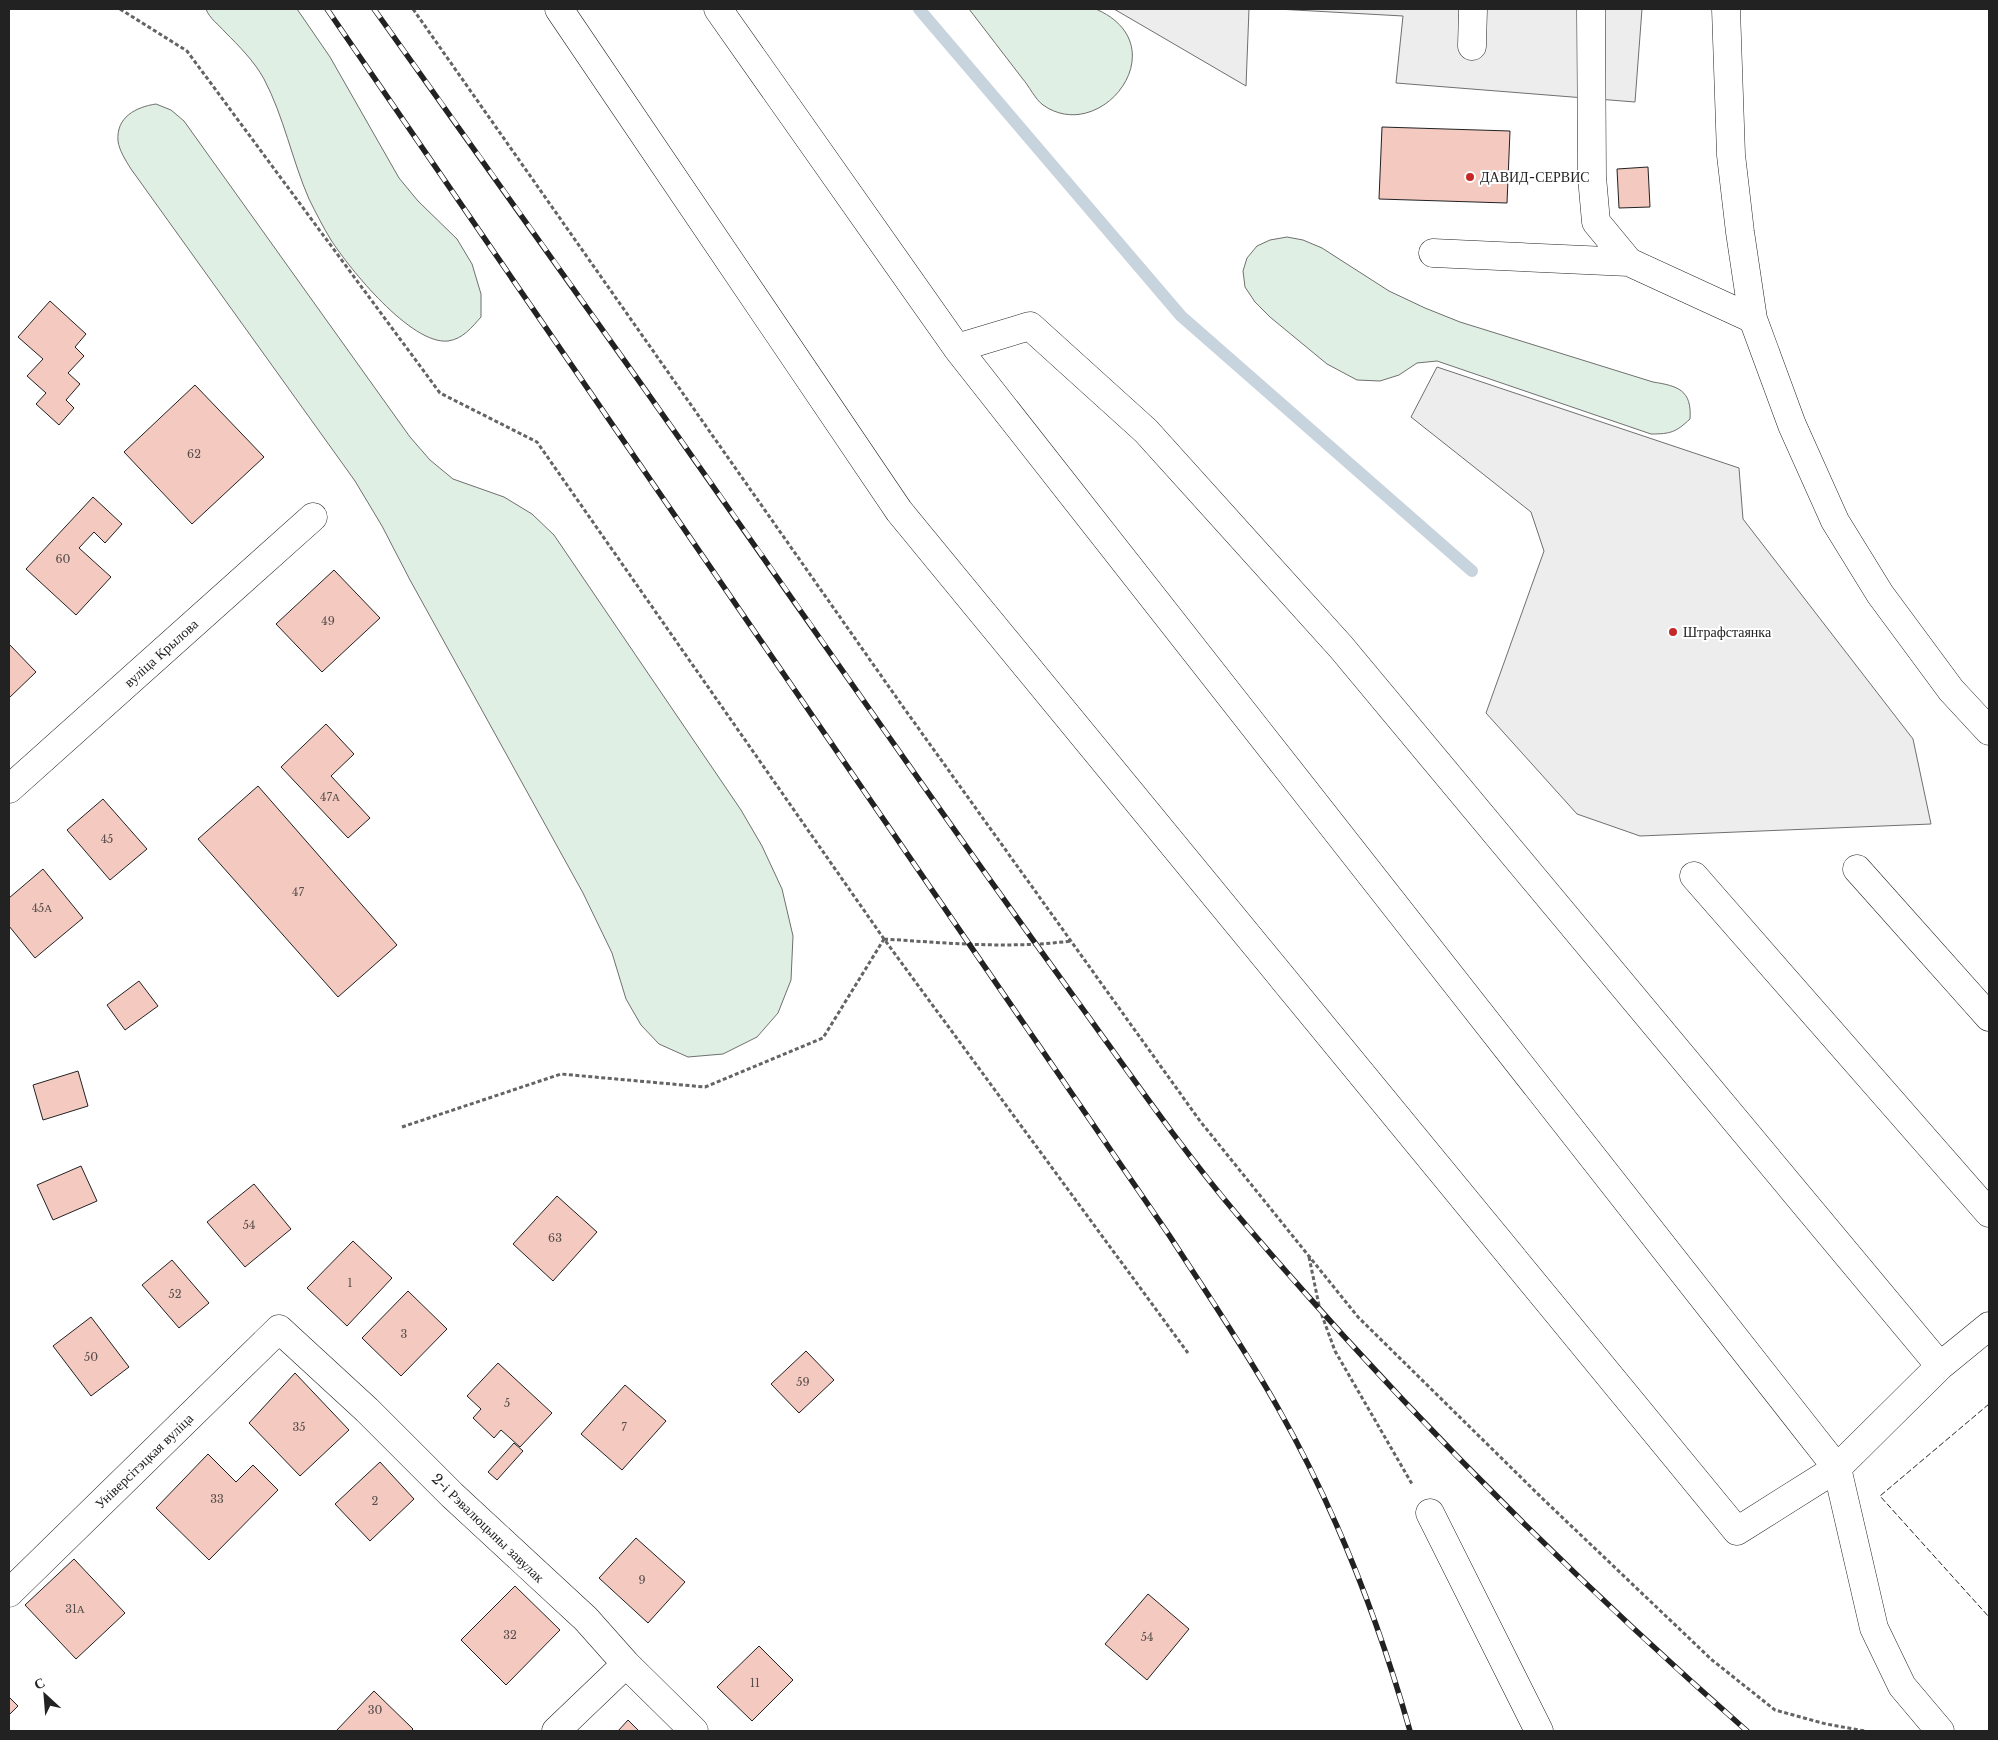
<svg xmlns="http://www.w3.org/2000/svg" width="1998" height="1740" font-family="'Libre Baskerville',serif">
<style>
.green{fill:#e0efe3;stroke:#6f6f6f}
.parking{fill:#ededed;stroke:#6f6f6f}
.lines{fill:none;stroke-linecap:round;stroke-linejoin:round}
.stream{stroke:#c7d3dd;stroke-width:12}
.building{fill:#f3c9c0;stroke:#222}
.minor-casing{stroke:#222;stroke-width:29}
.path{stroke:#646464;stroke-width:3;stroke-dasharray:4 2.5;stroke-linecap:butt}
.minor{stroke:#fff;stroke-width:28}
.rail-casing{stroke:#222;stroke-width:5.5}
.rail{stroke:#fff;stroke-width:4;stroke-dasharray:11;stroke-linecap:butt}
.fence{stroke:#222;stroke-width:1;stroke-dasharray:6 2.5;stroke-linecap:butt}
.poi-dot{fill:#c62828;stroke:#fff;stroke-width:2}
.labels{text-anchor:middle;stroke-width:4;stroke-linejoin:round;paint-order:stroke}
.number-label{font-size:11px;fill:#564c4a}
.poi-label{font-size:14px;fill:#222;stroke:#fff;text-anchor:start}
.street-label{font-size:14px;fill:#222;stroke:#fff}
</style>
<rect width="100%" height="100%" fill="#fff"/>
<path class="green" d="M206 9H297L330 57 399 178 418 201 457 239 472 264 481 294V317C472 327 463 339 448 341 411 345 349 268 331 240 323 227 316 213 309 199 292 160 284 117 264 79 254 61 239 46 225 32 219 25 209 18 206 9Z
M969 9C1002 9 1035 9 1067 9 1076 9 1090 6 1098 10 1178 47 1101 146 1043 105 1035 99 1029 86 1022 78 1004 55 987 32 969 9Z
M156 104 171 110 184 121 410 437 430 460 453 479 504 497 532 514 554 535 741 810 762 846 782 889 793 936 791 980 778 1013 757 1037 723 1054 688 1057 659 1044 641 1025 626 999 612 953 583 893 410 580 382 526 355 481 131 169C126 161 119 150 118 141 116 117 136 107 156 104Z
M1287 237 1303 240 1322 248 1389 291 1425 308 1460 322 1653 382C1678 386 1692 390 1690 419 1676 432 1671 434 1651 434L1437 361 1417 363 1399 375 1380 381 1357 380 1327 364 1270 317 1255 302 1245 287 1243 271 1247 258 1257 246 1270 240Z"/>
<path class="parking" d="M1114 9H1249L1246 86Z
M1277 9H1642L1635 102 1396 83 1403 16Z
M1437 367 1739 468 1743 519 1913 739 1931 824 1640 836 1577 814 1486 713 1544 551 1531 512 1411 417Z"/>
<g class="lines">
<path class="stream" d="M919 9 1181 316 1472 571"/>
</g>
<path class="building" d="M1382 127 1510 131 1507 203 1379 199Z
M1648 167 1650 207 1619 208 1617 169Z
M50 301 86 334 75 347 84 356 68 373 80 384 66 400 74 408 59 425 36 404 46 393 27 376 43 359 18 337Z
M195 385 264 457 192 524 124 452Z
M93 497 122 524 105 543 94 532 79 548 111 577 76 615 26 569Z
M334 570 380 618 322 672 276 624Z
M9 644 36 672 9 698Z
M326 724 354 754 331 776 370 818 348 838 281 767Z
M258 786 397 945 338 997 198 839Z
M103 799 147 849 110 880 67 830Z
M43 869 83 918 35 958 9 926V898Z
M139 981 158 1006 125 1030 107 1005Z
M78 1071 88 1106 43 1120 33 1085Z
M81 1166 97 1201 53 1220 37 1185Z
M254 1184 291 1229 245 1267 207 1222Z
M557 1196 597 1232 553 1281 513 1244Z
M353 1241 392 1278 347 1326 307 1288Z
M172 1260 209 1303 179 1328 142 1285Z
M408 1291 447 1329 401 1376 362 1338Z
M91 1317 129 1367 91 1396 53 1346Z
M806 1351 834 1380 799 1413 771 1384Z
M498 1363 552 1413 520 1447 501 1430 494 1438 473 1418 481 1409 467 1396Z
M295 1373 349 1430 300 1476 249 1423Z
M625 1385 666 1421 622 1470 581 1434Z
M514 1443 523 1451 497 1480 488 1472Z
M208 1454 236 1482 253 1465 278 1490 209 1560 156 1508Z
M380 1462 414 1499 370 1541 335 1504Z
M636 1538 685 1582 648 1623 599 1578Z
M74 1559 125 1613 76 1659 25 1605Z
M515 1586 560 1630 506 1685 461 1640Z
M1148 1594 1189 1629 1147 1680 1105 1644Z
M759 1646 793 1680 752 1721 717 1687Z
M374 1691 413 1729 411 1731H336Z
M9 1697 18 1706 9 1715Z
M628 1720 639 1731H618Z"/>
<g class="lines">
<g class="minor-casing">
<path id="minor" d="M559 9 899 511 1737 1531 1837 1468 1940 1366 1989 1326
M718 9 957 348 1837 1468 1874 1628 1902 1686 1940 1731
M1591 9 1592 177 1596 222 1629 262
M1726 9 1731 155 1740 232 1753 319 1792 425 1835 521 1880 594 1951 690 1989 731
M1472 46 1473 9
M1433 253 1629 262 1753 319
M957 348 1030 326 1146 431 1341 647 1940 1366
M9 789 313 517
M1857 869 1989 1017
M1694 876 1989 1213
M1430 1513 1539 1731
M9 1593 279 1329 367 1410 452 1495 586 1619 626 1664 694 1731
M556 1731 626 1664"/>
</g>
<path class="path" d="M120 9 187 51 440 393 537 442 884 939 1188 1353
M413 9 901 704 1200 1121 1358 1317 1543 1499 1712 1660 1775 1710 1826 1724 1865 1731
M884 939C947 943 1009 949 1071 941
M402 1127 561 1074 705 1087 823 1038 884 939
M1309 1257 1320 1310 1335 1351 1412 1484"/>
<use href="#minor" class="minor"/>
<g class="rail-casing">
<path id="rail" d="M327 9 1169 1235C1206 1292 1245 1349 1278 1408 1336 1510 1378 1619 1410 1731
M374 9C540 241 705 473 868 707 938 807 1008 906 1080 1005 1132 1077 1183 1151 1240 1218 1397 1403 1565 1571 1747 1731"/>
</g>
<use href="#rail" class="rail"/>
<path class="fence" d="M1989 1404 1880 1496 1989 1617"/>
</g>
<g class="poi-dot">
<circle cx="1470" cy="177" r="5"/>
<circle cx="1673" cy="632" r="5"/>
</g>
<g class="labels">
<g class="number-label">
<text x="194" y="458">62</text>
<text x="63" y="563">60</text>
<text x="328" y="625">49</text>
<text x="330" y="801">47А</text>
<text x="107" y="843">45</text>
<text x="298" y="896">47</text>
<text x="42" y="912">45А</text>
<text x="249" y="1229">54</text>
<text x="555" y="1242">63</text>
<text x="350" y="1287">1</text>
<text x="175" y="1298">52</text>
<text x="404" y="1338">3</text>
<text x="91" y="1361">50</text>
<text x="803" y="1386">59</text>
<text x="507" y="1407">5</text>
<text x="299" y="1431">35</text>
<text x="624" y="1431">7</text>
<text x="217" y="1503">33</text>
<text x="375" y="1505">2</text>
<text x="642" y="1584">9</text>
<text x="75" y="1613">31А</text>
<text x="510" y="1639">32</text>
<text x="1147" y="1641">54</text>
<text x="755" y="1687">11</text>
<text x="375" y="1714">30</text>
</g>
<g class="poi-label">
<text x="1480" y="182">ДАВИД-СЕРВИС</text>
<text x="1683" y="637">Штрафстаянка</text>
</g>
<g class="street-label">
<text transform="translate(161 653) rotate(-42)" y="5">вуліца Крылова</text>
<text transform="translate(144 1461) rotate(-44)" y="5">Універсітэцкая вуліца</text>
<text transform="translate(488 1528) rotate(44)" y="5">2-і Рэвалюцыны завулак</text>
</g>
</g>
<rect width="1998" height="1740" fill="none" stroke="#222222" stroke-width="20"/>
<g transform="translate(45 1695) rotate(334)" stroke="#ffffff" stroke-width="4" paint-order="stroke">
<path d="M0-4L9 19L0 12L-9 19Z" fill="#222222"/>
<text y="-8" font-size="14" font-weight="bold" text-anchor="middle" fill="#222222">С</text>
</g>
</svg>
